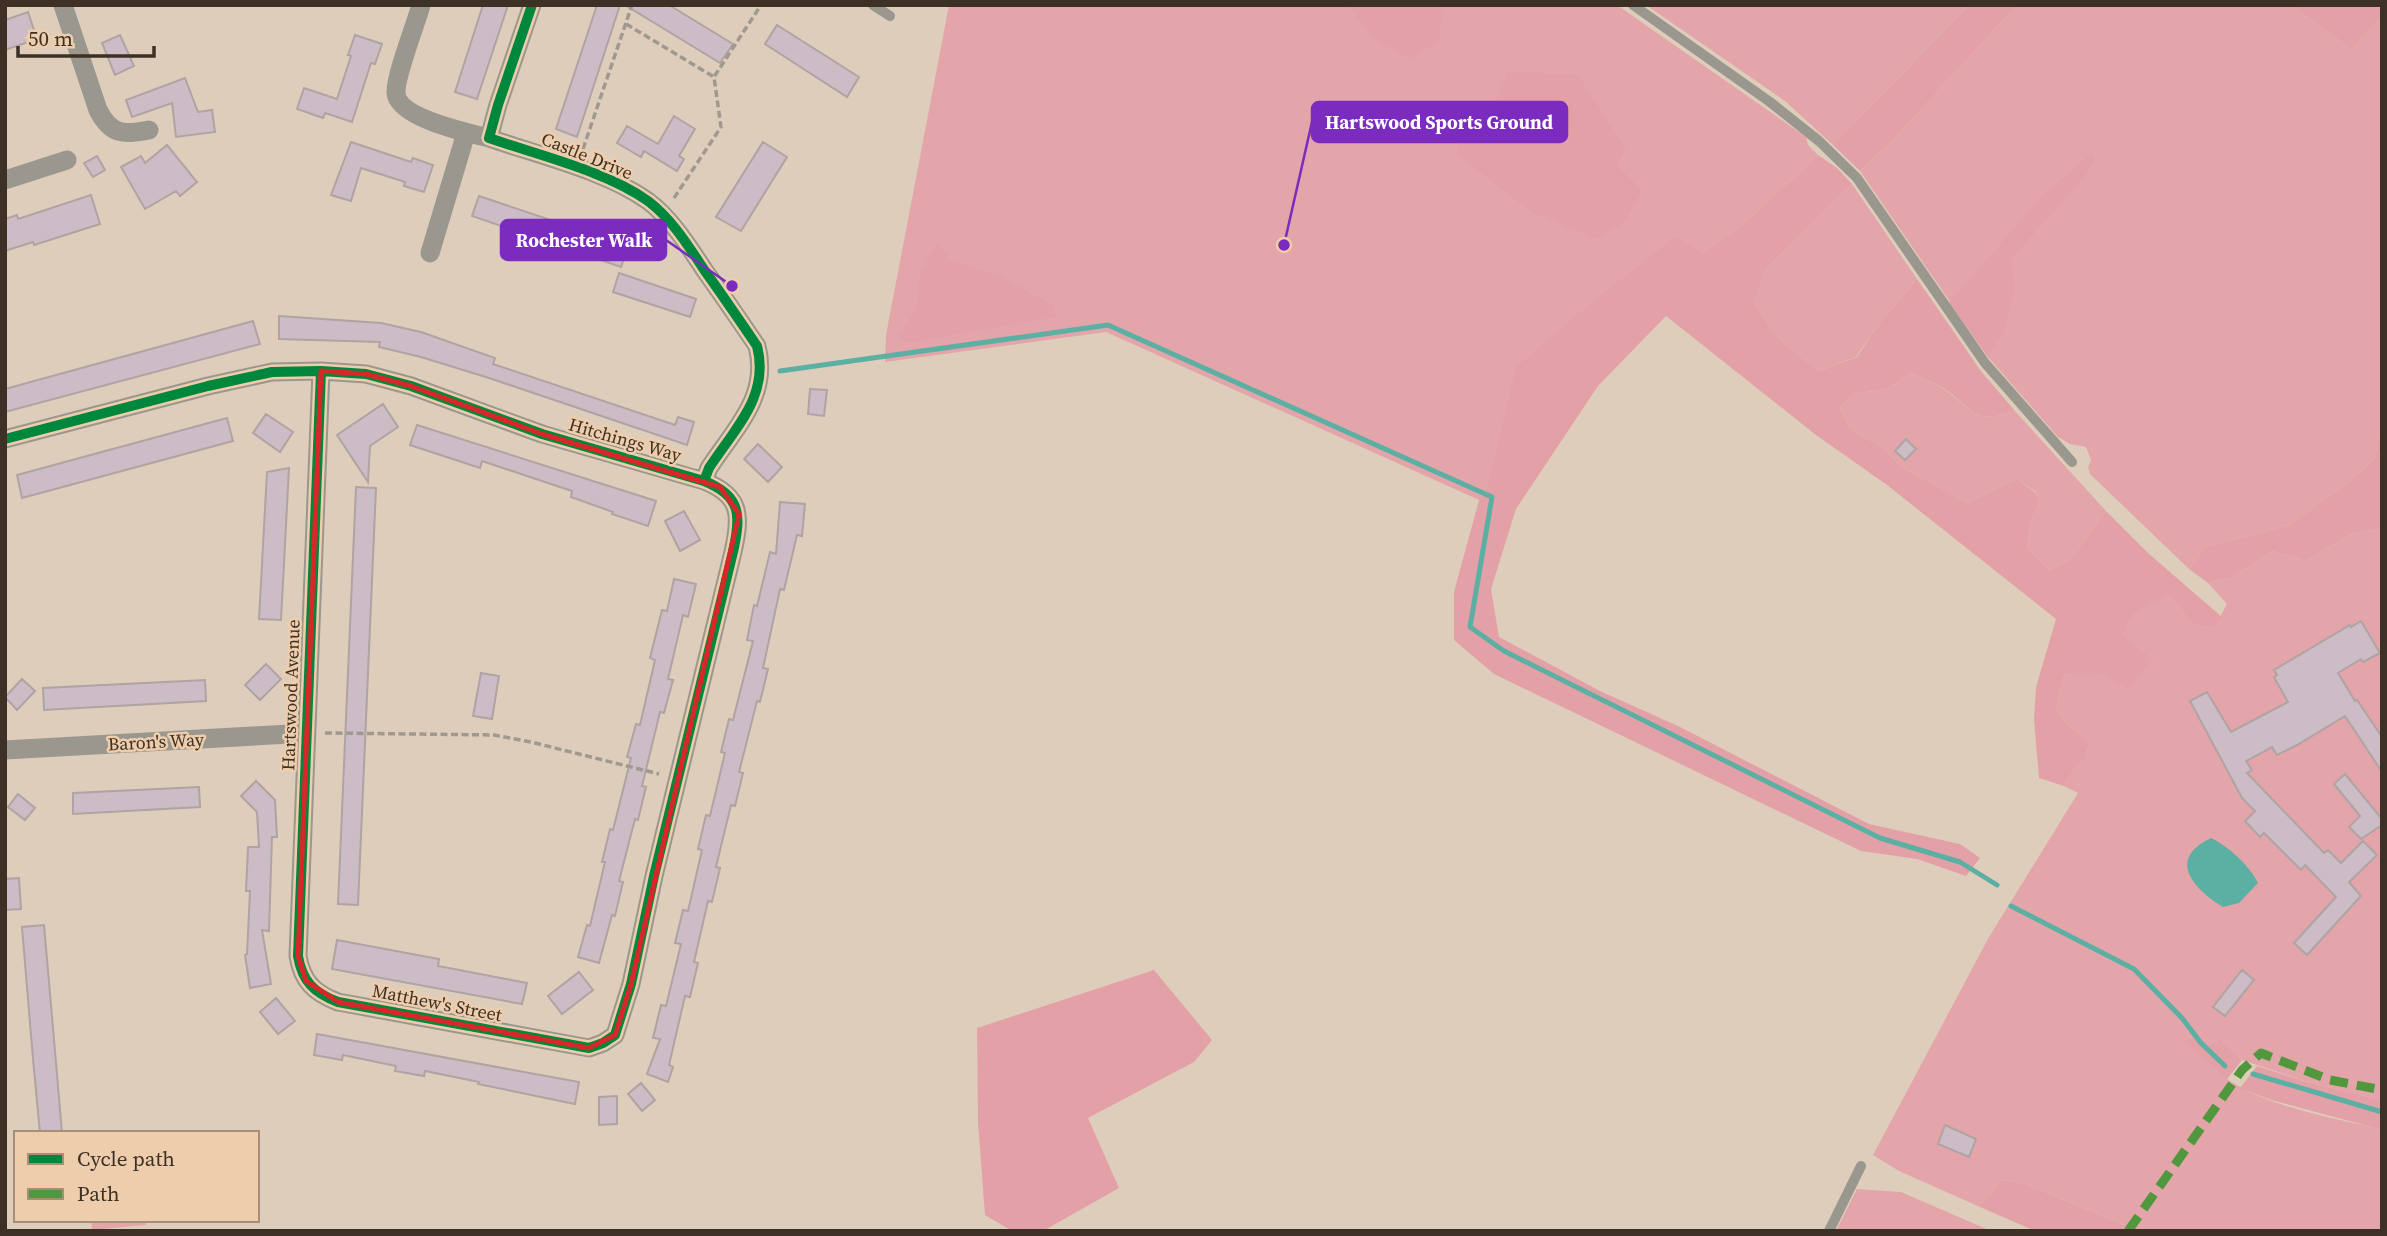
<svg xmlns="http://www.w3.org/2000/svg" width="2387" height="1236" font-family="'Source Serif 4',serif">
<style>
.green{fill:#e3a5a9}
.forest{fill:#e3a1a7}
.water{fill:#5bafa3}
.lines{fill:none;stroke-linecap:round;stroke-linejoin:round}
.stream{stroke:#5bafa3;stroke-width:5}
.building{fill:#ccbcc5;stroke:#afa3a3;stroke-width:2}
.path{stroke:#9f998f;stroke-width:3.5;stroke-dasharray:7 3.5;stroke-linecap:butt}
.service{stroke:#99978e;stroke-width:10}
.minor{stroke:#99978e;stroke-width:19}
.quiet{stroke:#51973e;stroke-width:9;stroke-dasharray:18 9;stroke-linecap:butt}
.cycleway-casing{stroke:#eecdad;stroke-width:15}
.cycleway{stroke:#00873e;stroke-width:10}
.marked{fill:none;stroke:#d62828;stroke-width:5;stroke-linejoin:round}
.labels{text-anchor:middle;stroke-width:5;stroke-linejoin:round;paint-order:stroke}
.street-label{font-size:18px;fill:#3d3024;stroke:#eecdad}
.leader{fill:none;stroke:#7b2cbf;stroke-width:2.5}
.callout-dot{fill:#7b2cbf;stroke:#eecdad;stroke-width:2.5}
.callout{fill:#7b2cbf;stroke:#7b2cbf;stroke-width:2.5}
.callout-label{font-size:19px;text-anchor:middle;font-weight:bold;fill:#fff}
</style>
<rect width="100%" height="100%" fill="#dfcdbc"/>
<path class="green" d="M949 5H1617L1806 137 1808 145 1818 155 1741 226 1702 253 1488 484 1479 500 1106 332 885 362 886 335Z
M1646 5H1969L1833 145 1785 101Z
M2017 5H2291L2352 50 2382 15V420L2375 458 2350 481 2289 525 2205 547 2189 569 2090 474 2088 467 2091 460 2086 447 2070 444 2058 437 1988 357 1860 171 1894 139Z
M1852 184 1917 279 1878 325 1856 357 1819 371 1779 339 1754 303 1766 269Z
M1910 373C1921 378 1935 383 1945 390 1976 411 1972 425 2015 411L2106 511 2070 560 2049 570 2027 548 2031 521 2039 504 2036 492 2017 479 1968 503 1900 466 1884 448 1851 430 1840 408 1852 394 1887 389Z
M2382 528V1100L2311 1083 2242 1060 2221 1039 2227 1079C2270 1108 2332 1117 2382 1130V1231H2139L2023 1183 2001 1180 1980 1207 1899 1171 1873 1155 1989 937 2078 793 2064 786 2076 767 2086 759 2089 742 2063 721 2056 709 2065 673H2101L2123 636 2126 622 2146 603 2170 596 2193 625 2214 628 2227 604 2208 583 2230 578 2273 551 2305 561 2352 534Z
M1857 1189 1901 1192 1991 1231H1836Z
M91 1220H146V1225L92 1230Z"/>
<path class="forest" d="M1348 5H1436L1442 14 1439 41 1410 59 1373 39Z
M1969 5H2017L1894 139 1860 171 1833 145Z
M2291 5H2382V15L2352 50Z
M1509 71 1578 75 1626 149 1617 165 1642 190 1625 222 1595 239 1530 211 1459 156 1453 111 1493 107Z
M2091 154 2095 159 2083 179 2011 259 2015 287 2004 331 1988 357 1949 303 2043 195Z
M1818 155 1837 168 1852 184 1766 269 1754 303 1779 339 1819 371 1857 357 1878 325 1917 279 1981 371 2015 411C1972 425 1976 411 1946 390 1935 383 1921 378 1910 373L1887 389 1852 394 1840 408 1851 430 1884 448 1900 466 1968 503 2017 479 2036 493 2039 504 2031 521 2027 548 2049 570 2070 560 2106 511 2148 553 2222 617 2214 628 2193 625 2170 596C2147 603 2129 611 2123 636L2153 660 2128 689 2101 673H2065L2056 709 2063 721 2089 742 2086 759 2076 767 2064 786 2039 778 2034 720 2036 687 2056 619 1887 485 1816 435 1666 316 1598 386 1516 509 1491 589 1499 637 1600 691 1680 727 1869 824 1960 844 1980 858 1966 876 1917 859 1861 851 1494 674 1454 640V592L1479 500 1488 484 1516 367 1587 306 1676 236 1702 253 1741 226Z
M937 242 950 259 999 276 1053 305 1056 317 907 343 898 336 916 309 920 274Z
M2382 421V528L2352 534 2305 561 2273 551 2230 578 2208 583 2189 569 2205 547 2289 525 2350 481 2375 458Z
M1154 970 1212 1040 1194 1062 1088 1118 1119 1188 1043 1231H1012L985 1215 978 1122 977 1028Z
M2199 1036 2209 1046 2221 1039 2242 1060 2227 1079 2184 1041Z
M2257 1066 2311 1083 2382 1100V1130L2271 1100 2240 1088Z
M2001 1180 2023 1183 2139 1231H2035L1980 1207Z"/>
<path class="water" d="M2211 838C2229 847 2249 865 2258 883L2239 903 2223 907C2192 888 2167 859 2211 838Z"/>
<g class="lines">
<path class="stream" d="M780 371 1108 325 1492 497 1470 627 1504 651 1880 838 1960 862 1997 885
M2011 906 2134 969 2182 1018 2201 1043 2225 1066
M2253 1074 2382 1112"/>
</g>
<path class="building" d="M483 5H508L477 99 455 92Z
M597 5H620L577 137 556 129Z
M625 5H669L733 44 720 63Z
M28 12 37 39 5 50V20Z
M777 25 859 77 847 97 765 44Z
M120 35 134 66 115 75 102 43Z
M355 35 382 44 375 64 371 63 352 122 325 113 323 118 297 109 304 88 337 99 351 56 348 55Z
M185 78 198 112 212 110 215 132 176 137 172 103 132 117 126 100Z
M674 116 695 129 679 156 684 159 677 171 644 151 641 157 617 143 627 126 658 144Z
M351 142 411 162 413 158 433 165 424 192 404 186 405 182 361 168 351 201 331 195Z
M763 142 787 157 741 231 716 217Z
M167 145 197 182 180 196 176 191 145 209 121 167 141 156 145 163Z
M97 156 105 170 93 177 84 163Z
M91 195 100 224 34 245 33 242 5 251V219L17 215 18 219Z
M479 196 628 246 621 267 472 216Z
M619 273 696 299 690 317 613 292Z
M279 316 381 323 421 332 495 358 493 364 675 425 678 417 694 422 687 445 489 378 421 357 379 347 380 342 279 339Z
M253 321 260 344 5 412V389Z
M810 389 827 390 824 416 808 414Z
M383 404 398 427 370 446 368 482 337 435Z
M266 414 293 432 280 452 253 433Z
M227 418 233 441 22 498 17 475Z
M417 425 656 501 648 526 612 514 613 512 571 497 572 491 482 461 480 468 410 445Z
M1906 439 1916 449 1905 460 1895 451Z
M758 444 782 467 768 482 744 459Z
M289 468 281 620 259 619 267 472Z
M356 487 376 488 358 905 338 904Z
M780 502 805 504 802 536 797 535 784 590 780 589 763 668 768 669 760 702 757 701 739 772 743 773 735 806 731 805 716 867 720 868 712 902 708 901 694 962 698 963 690 997 685 996 669 1065 673 1067 668 1082 647 1074 660 1039 653 1038 661 1005 666 1006 681 944 675 943 683 910 688 911 702 850 698 849 706 815 710 816 725 753 721 752 729 719 733 720 753 641 747 640 754 605 757 606 770 552 776 554Z
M684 511 700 540 680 551 665 521Z
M674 579 696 584 688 617 683 615 668 679 673 680 664 713 660 712 642 786 646 787 638 820 635 819 619 881 623 882 615 916 612 915 599 963 578 957 587 925 590 926 605 862H602L610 829 613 830 631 758 627 757 636 724 640 725 655 660 650 658 662 610 667 611Z
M2361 621 2380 653 2363 662 2361 659 2338 673 2355 701 2357 700 2382 737V772L2345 716 2297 745 2277 755 2272 747 2246 761 2252 770 2247 773 2324 853 2328 850 2341 863 2363 841 2377 855 2349 882 2361 896 2307 955 2294 943 2336 897 2305 865 2301 870 2264 833 2260 837 2245 821 2255 811 2242 798 2190 701 2207 692 2231 732 2288 702 2274 677 2277 675 2274 670 2350 625 2351 627Z
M266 664 281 679 260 700 245 685Z
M481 673 499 676 492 719 473 716Z
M22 679 35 691 17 710 5 697Z
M205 680 206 701 44 710 43 688Z
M2345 774 2382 819V825L2361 839 2349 827 2360 816 2334 784Z
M256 781 275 800 277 837H272L269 931 262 930 271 984 250 988 245 955 247 954 250 891H246L248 847H259L257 812 241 796Z
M199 787 200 807 73 814V793Z
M18 794 35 808 25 820 8 807Z
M19 878 21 909 5 910V879Z
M44 925 57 1074 62 1133H40L33 1059 22 927Z
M337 940 439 959 438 966 527 983 522 1004 332 969Z
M2242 970 2254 980 2225 1016 2213 1007Z
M579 972 593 990 562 1014 548 996Z
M276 998 295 1021 278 1034 260 1012Z
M317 1034 579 1082 575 1104 478 1084 479 1082 425 1071 424 1076 395 1071 396 1066 343 1055 342 1060 314 1055Z
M641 1083 655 1100 642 1111 628 1094Z
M617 1096V1124L599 1125V1097Z
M1945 1125 1976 1139 1969 1157 1938 1144Z"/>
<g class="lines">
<path class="path" d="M626 24 714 77
M583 149 632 5
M674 198 721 127 714 77 761 5
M325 733 494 735 531 742 659 774"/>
<path class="service" d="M873 5 890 16
M1633 5 1770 102 1819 141 1857 178 1985 363 2072 462
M1829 1231 1861 1166"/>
<path class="minor" d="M63 5 98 110C111 135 123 135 149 130
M421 5C416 24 395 76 396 93 398 118 469 133 489 138
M532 5 498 105 489 138C538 155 606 171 648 201 672 219 689 247 705 271 723 296 740 321 757 346 770 396 735 428 709 468L704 481
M5 180 67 160
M430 253 466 133
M5 439 208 386 272 372 321 371 366 374 411 386 542 434 704 481C742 496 741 516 733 552L654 876 631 984 615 1035 603 1043 589 1048 338 1002C314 993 302 981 298 956L321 371
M5 750 307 733"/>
<path class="quiet" d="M2128 1231 2242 1070 2261 1053 2330 1080 2382 1090"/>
<g class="cycleway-casing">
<path id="cycleway" d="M532 5 498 105 489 138C538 155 606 171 648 201 672 219 689 247 705 271 723 296 740 321 757 346 770 396 735 428 709 468L704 481
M5 439 208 386 272 372 321 371 366 374 411 386 542 434 704 481C742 496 741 516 733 552L654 876 631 984 615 1035 603 1043 589 1048 338 1002C314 993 302 981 298 956L321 371"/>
</g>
<use href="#cycleway" class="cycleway"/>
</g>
<path class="marked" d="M321 371 366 374 411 386 542 434 720 487 739 514 631 984 615 1035 589 1048 338 1002 306 981 298 956Z"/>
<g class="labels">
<g class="street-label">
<text transform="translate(587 156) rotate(22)" y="6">Castle Drive</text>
<text transform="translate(625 440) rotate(16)" y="6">Hitchings Way</text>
<text transform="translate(291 695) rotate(-88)" y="6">Hartswood Avenue</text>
<text transform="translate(156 742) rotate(-3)" y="6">Baron's Way</text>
<text transform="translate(437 1003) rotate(11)" y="6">Matthew's Street</text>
</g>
</g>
<path class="leader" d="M1284 245L1312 122M732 286L666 240"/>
<g class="callout-dot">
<circle cx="1284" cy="245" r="7"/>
<circle cx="732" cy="286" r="7"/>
</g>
<g class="callout">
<rect x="1312" y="102" width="255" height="40" rx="7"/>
<rect x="501" y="220" width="165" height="40" rx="7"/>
</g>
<g class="callout-label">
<text x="1439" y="129">Hartswood Sports Ground</text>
<text x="584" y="247">Rochester Walk</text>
</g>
<rect width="2387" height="1236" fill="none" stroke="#3d3024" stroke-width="14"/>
<rect x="14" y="1131" width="245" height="91" fill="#eecdad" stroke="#a78e76" stroke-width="2"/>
<rect x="28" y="1154" width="35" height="10" fill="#00873e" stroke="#a78e76" stroke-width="2"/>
<text x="77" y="1166" font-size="21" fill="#3d3024">Cycle path</text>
<rect x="28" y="1189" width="35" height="10" fill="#51973e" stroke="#a78e76" stroke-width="2"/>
<text x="77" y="1201" font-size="21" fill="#3d3024">Path</text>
<path d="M18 46v10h136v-10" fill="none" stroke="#3d3024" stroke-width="3.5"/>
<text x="28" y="46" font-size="21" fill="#3d3024" stroke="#eecdad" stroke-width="5" paint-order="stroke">50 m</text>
</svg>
